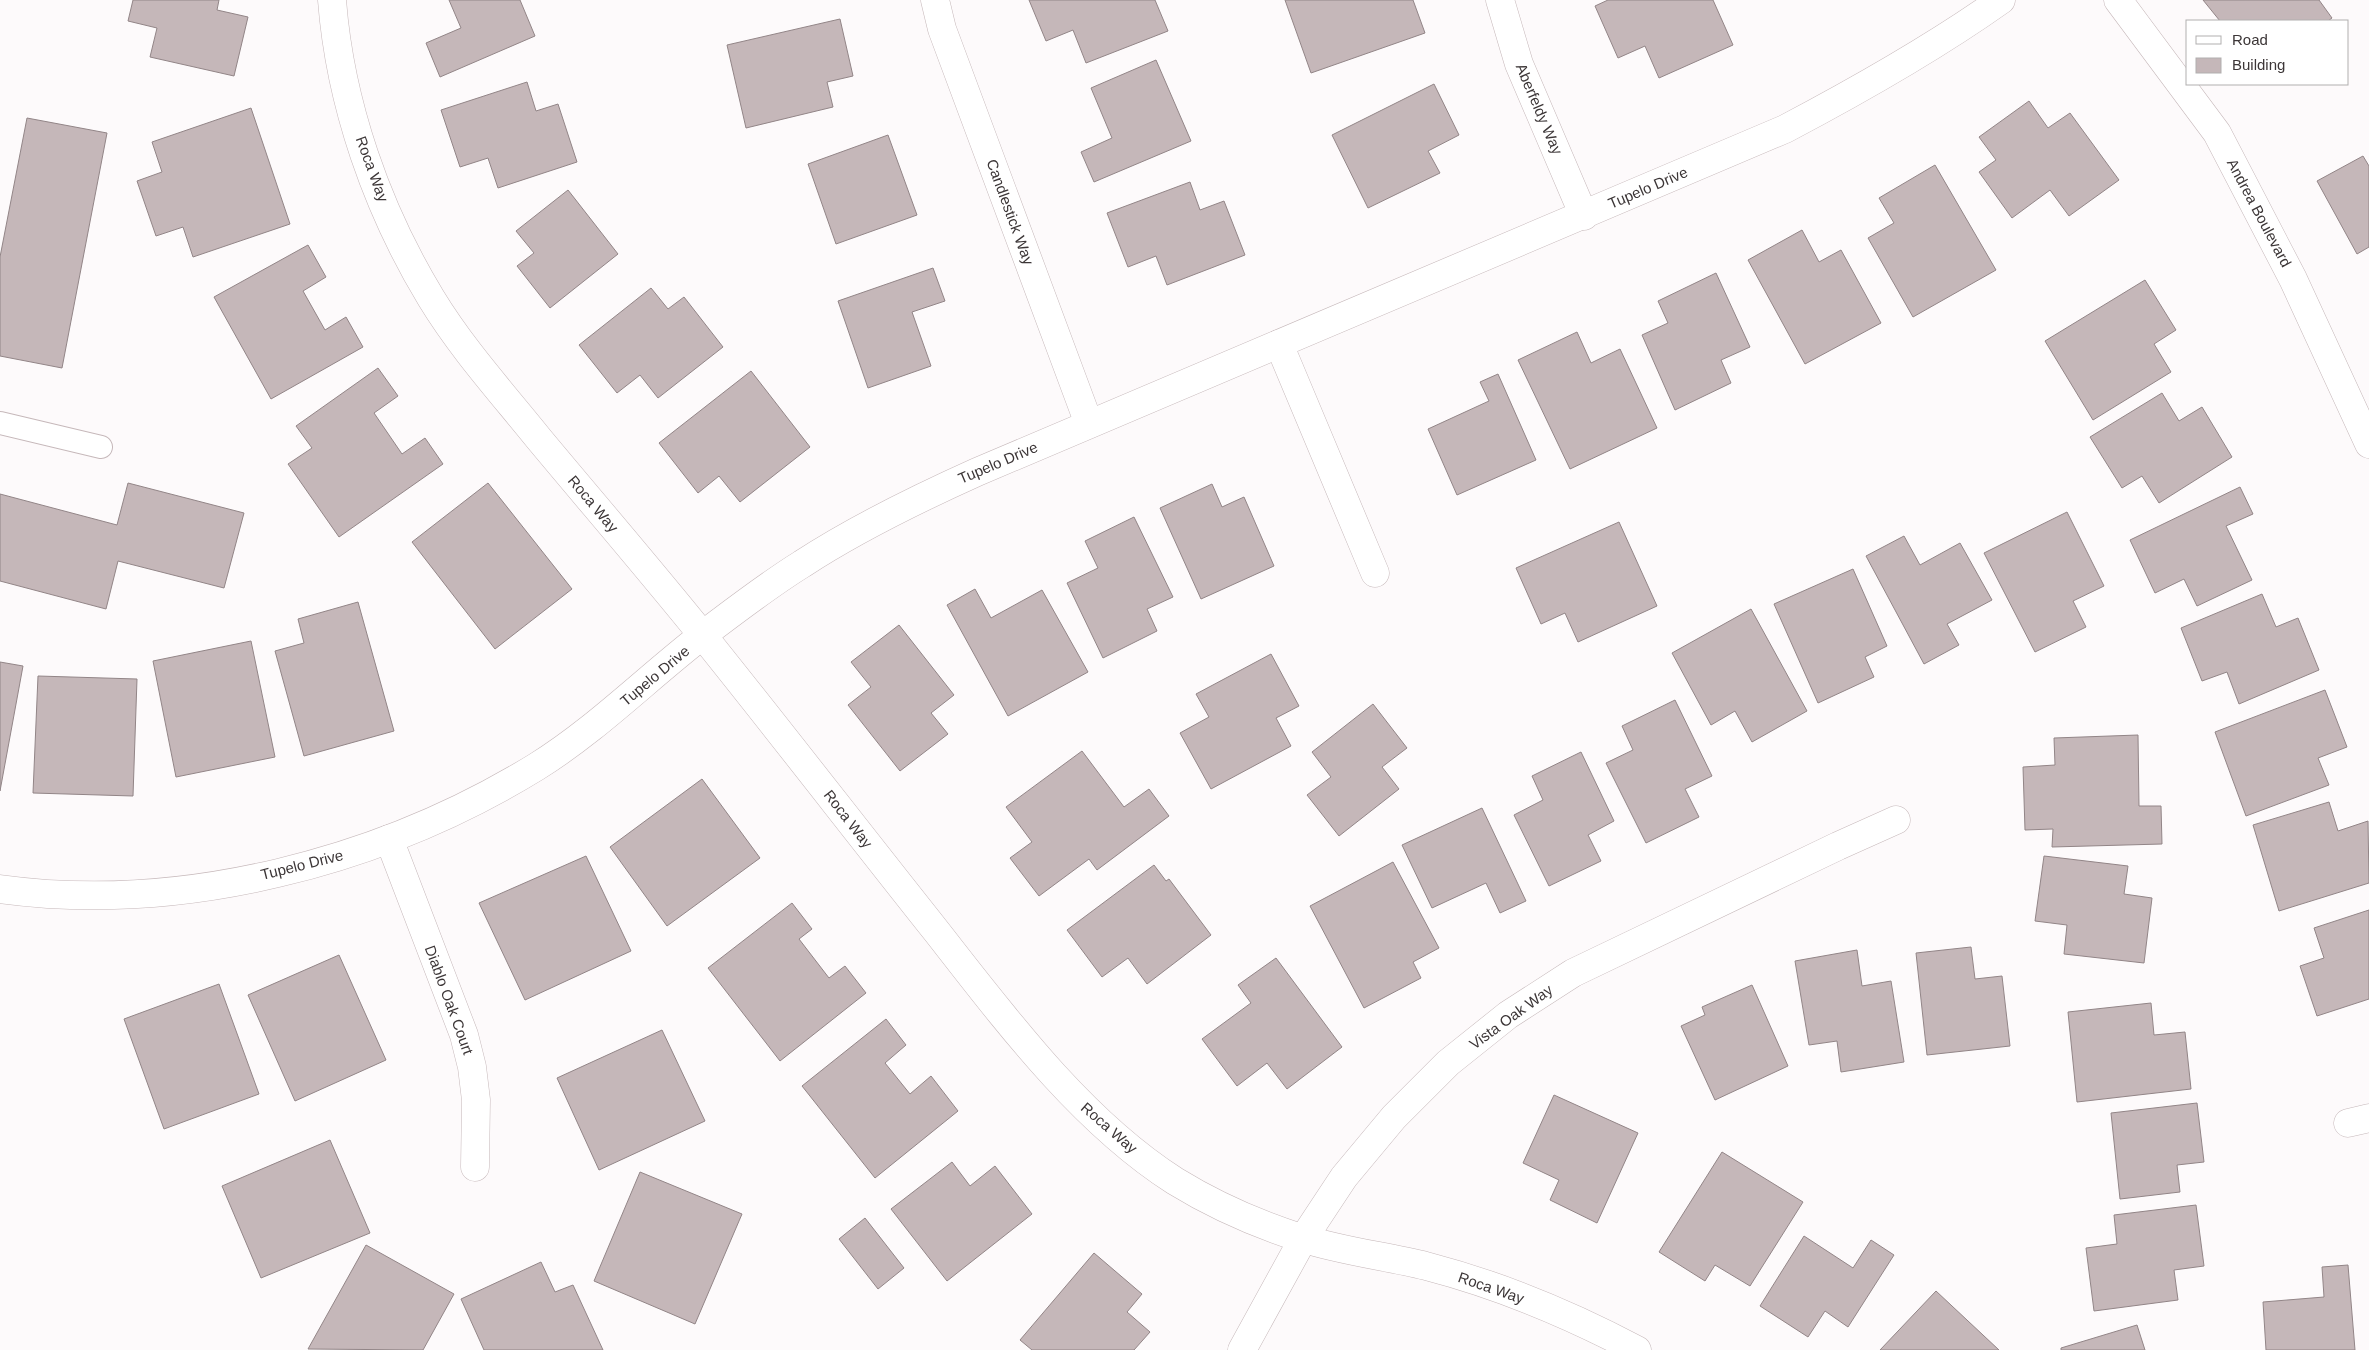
<svg xmlns="http://www.w3.org/2000/svg" width="2369" height="1350" font-family="Helvetica,sans-serif">
<style>
.building{fill:#c5b7b9;stroke:#928587}
.lines{fill:none;stroke-linecap:round;stroke-linejoin:round}
.service-casing{stroke:#c6b8ba;stroke-width:24}
.minor-casing{stroke:#c6b8ba;stroke-width:29}
.tertiary-casing{stroke:#c6b8ba;stroke-width:29}
.service{stroke:#fff;stroke-width:22}
.minor{stroke:#fff;stroke-width:28}
.tertiary{stroke:#fff;stroke-width:28}
.labels{text-anchor:middle;stroke-width:5;stroke-linejoin:round;paint-order:stroke}
.street-label{font-size:15px;fill:#3c3637;stroke:#fff}
</style>
<rect width="100%" height="100%" fill="#fdfafb"/>
<path class="building" d="M133 0H219L217 10 248 17 234 76 150 57 157 28 128 21Z
M449 0H520L535 36 440 77 426 43 461 28Z
M1029 0H1155L1168 31 1086 63 1073 30 1046 41Z
M1285 0H1413L1425 33 1311 73Z
M1608 0H1713L1733 45 1659 78 1645 46 1618 58 1595 6Z
M2203 0H2319L2332 18 2328 21H2220Z
M840 19 853 76 827 82 833 107 746 128 727 45Z
M1156 60 1191 141 1094 182 1081 152 1112 138 1091 88Z
M527 82 536 111 558 104 577 162 498 188 488 158 460 167 441 110Z
M1434 84 1459 135 1428 151 1440 173 1368 208 1332 135Z
M2029 101 2048 128 2070 113 2119 180 2069 216 2050 190 2012 218 1979 172 1996 160 1979 137Z
M251 108 290 224 193 257 183 227 156 236 137 181 162 172 152 142Z
M27 118 107 133 62 368 0 356V257Z
M888 135 917 215 836 244 808 164Z
M2363 156 2369 166V247L2357 254 2317 181Z
M1935 165 1996 270 1913 317 1868 238 1894 223 1879 198Z
M1190 182 1200 210 1224 201 1245 255 1167 285 1156 256 1128 267 1107 213Z
M568 190 618 254 550 308 517 266 534 253 516 231Z
M1802 230 1819 262 1841 250 1881 323 1805 364 1748 260Z
M308 245 326 277 303 291 325 330 346 317 363 347 271 399 214 297Z
M933 268 945 301 912 312 931 366 868 388 838 301Z
M1716 273 1750 347 1721 360 1731 383 1675 410 1642 335 1668 323 1658 301Z
M2145 280 2176 330 2154 344 2171 372 2093 420 2045 341Z
M651 288 668 309 684 297 723 347 658 398 640 375 617 393 579 345Z
M1577 332 1591 363 1620 349 1657 428 1570 469 1518 360Z
M378 368 398 396 374 413 402 454 425 438 443 464 339 537 288 464 312 448 296 426Z
M751 371 810 447 740 502 719 476 698 493 659 443Z
M1498 374 1536 460 1457 495 1428 429 1489 401 1480 382Z
M2162 393 2179 421 2202 407 2232 457 2159 503 2142 476 2122 488 2090 437Z
M128 483 244 513 224 588 118 561 106 609 0 581V494L117 525Z
M488 483 572 589 495 649 412 542Z
M1212 484 1222 507 1244 497 1274 566 1201 599 1160 508Z
M2240 487 2253 514 2226 526 2252 580 2197 606 2184 579 2155 593 2130 540Z
M2067 512 2104 586 2073 601 2086 627 2035 652 1984 553Z
M1134 517 1173 597 1147 609 1157 631 1103 658 1067 583 1098 568 1085 541Z
M1619 522 1657 606 1578 642 1565 613 1541 624 1516 568Z
M1904 536 1920 565 1960 543 1992 600 1947 624 1959 645 1924 664 1866 556Z
M1853 569 1887 646 1865 657 1874 677 1818 703 1774 604Z
M975 589 991 618 1042 590 1088 672 1008 716 947 605Z
M2262 594 2276 627 2298 618 2319 670 2239 704 2227 672 2202 681 2181 628Z
M358 602 394 731 304 756 275 651 304 643 298 619Z
M1751 609 1807 711 1752 742 1735 711 1711 725 1672 653Z
M899 625 954 695 931 713 948 734 900 771 848 705 871 687 851 662Z
M251 641 275 757 176 777 153 661Z
M1271 654 1299 706 1276 718 1291 746 1211 789 1180 733 1209 717 1196 694Z
M0 662 23 666 0 791Z
M38 676 137 679 133 796 33 793Z
M2325 690 2347 747 2318 758 2329 785 2246 816 2215 732Z
M1675 700 1712 776 1685 789 1699 817 1646 843 1606 763 1633 750 1622 726Z
M1373 704 1407 748 1382 767 1399 789 1339 836 1307 795 1331 777 1312 752Z
M2138 735 2139 806H2161L2162 844 2052 847 2053 829 2025 830 2023 767 2055 765 2054 738Z
M1082 751 1124 807 1149 789 1169 816 1097 870 1089 859 1039 896 1010 858 1032 842 1006 807Z
M1581 752 1614 821 1588 835 1601 861 1549 886 1514 815 1543 800 1532 776Z
M702 779 760 858 667 926 610 847Z
M2329 802 2338 831 2368 821 2369 883 2279 911 2253 825Z
M1482 808 1526 901 1500 913 1486 883 1432 908 1402 845Z
M586 856 631 951 525 1000 479 903Z
M2044 856 2128 866 2124 894 2152 898 2144 963 2064 954 2067 925 2035 921Z
M1393 862 1439 948 1413 962 1421 978 1364 1008 1310 906Z
M1154 865 1166 881 1169 879 1211 935 1147 984 1128 958 1102 977 1067 930Z
M792 903 812 929 799 939 829 978 845 966 866 993 780 1061 708 968Z
M2369 910V999L2317 1016 2300 966 2324 958 2314 928Z
M1971 947 1975 979 2002 976 2010 1046 1927 1055 1916 953Z
M1857 950 1862 986 1891 981 1904 1062 1841 1072 1837 1041 1809 1045 1795 961Z
M339 955 386 1060 295 1101 248 995Z
M1276 958 1342 1047 1287 1089 1267 1063 1237 1086 1202 1039 1251 1003 1238 985Z
M219 984 259 1094 164 1129 124 1019Z
M1752 985 1788 1066 1715 1100 1681 1026 1705 1015 1702 1007Z
M2151 1003 2154 1035 2185 1032 2191 1089 2077 1102 2068 1012Z
M886 1019 906 1045 885 1063 910 1094 931 1076 958 1111 875 1178 802 1086Z
M662 1030 705 1121 599 1170 557 1078Z
M1554 1095 1638 1133 1597 1223 1550 1200 1559 1180 1523 1163Z
M2197 1103 2204 1162 2177 1165 2180 1192 2120 1199 2111 1113Z
M330 1140 370 1233 261 1278 222 1186Z
M1722 1152 1803 1202 1750 1286 1715 1265 1705 1281 1659 1252Z
M952 1162 970 1186 995 1166 1032 1214 947 1281 891 1209Z
M640 1172 742 1214 695 1324 594 1281Z
M2196 1205 2204 1266 2174 1270 2178 1300 2094 1311 2086 1248 2117 1244 2114 1215Z
M865 1218 904 1268 878 1289 839 1239Z
M1804 1236 1853 1268 1871 1240 1894 1255 1848 1327 1825 1311 1808 1337 1760 1306Z
M366 1245 454 1294 423 1350 308 1349Z
M1094 1253 1142 1294 1127 1312 1150 1332 1134 1350H1032L1020 1340Z
M541 1262 555 1292 573 1285 603 1350H484L461 1299Z
M2348 1265 2355 1350H2266L2263 1302 2324 1297 2322 1267Z
M1936 1291 1999 1350H1880Z
M2137 1325 2145 1350H2061V1348Z"/>
<g class="lines">
<g class="service-casing">
<path id="service" d="M0 423 101 447"/>
</g>
<g class="minor-casing">
<path id="minor" d="M332 0C340 104 377 209 431 298 462 349 502 393 539 439 594 505 650 570 704 637 782 734 859 834 937 932 1005 1019 1081 1121 1175 1181 1214 1205 1257 1224 1301 1238 1341 1251 1385 1256 1426 1266 1499 1285 1571 1315 1637 1350
M935 0 942 29 1089 424
M1500 0 1519 64 1584 216
M1279 344 1375 573
M389 839 464 1035 472 1067 476 1100 475 1167
M2348 1123 2369 1118
M1242 1350 1303 1239 1344 1177 1394 1117 1448 1063 1508 1015 1573 973 1838 846 1896 820"/>
</g>
<g class="tertiary-casing">
<path id="tertiary" d="M2118 0 2217 133 2293 279 2369 444
M0 889C182 914 381 862 536 767 597 729 647 678 704 634 736 610 768 585 802 564 857 528 917 499 977 472L1785 129C1859 90 1932 49 2001 0"/>
</g>
<use href="#service" class="service"/>
<use href="#minor" class="minor"/>
<use href="#tertiary" class="tertiary"/>
</g>
<g class="labels">
<g class="street-label">
<text transform="translate(1539 109) rotate(67)" y="5">Aberfeldy Way</text>
<text transform="translate(372 169) rotate(70)" y="5">Roca Way</text>
<text transform="translate(1648 188) rotate(-23)" y="5">Tupelo Drive</text>
<text transform="translate(1010 212) rotate(70)" y="5">Candlestick Way</text>
<text transform="translate(2259 213) rotate(62)" y="5">Andrea Boulevard</text>
<text transform="translate(998 463) rotate(-23)" y="5">Tupelo Drive</text>
<text transform="translate(593 504) rotate(50)" y="5">Roca Way</text>
<text transform="translate(655 676) rotate(-40)" y="5">Tupelo Drive</text>
<text transform="translate(848 819) rotate(52)" y="5">Roca Way</text>
<text transform="translate(302 865) rotate(-14)" y="5">Tupelo Drive</text>
<text transform="translate(449 1000) rotate(70)" y="5">Diablo Oak Court</text>
<text transform="translate(1511 1017) rotate(-36)" y="5">Vista Oak Way</text>
<text transform="translate(1109 1128) rotate(41)" y="5">Roca Way</text>
<text transform="translate(1491 1288) rotate(19)" y="5">Roca Way</text>
</g>
</g>
<rect x="2186" y="20" width="162" height="65" fill="#ffffff" stroke="#b1afaf"/>
<rect x="2196" y="36" width="25" height="8" fill="#ffffff" stroke="#b1afaf"/>
<text x="2232" y="45" font-size="15" fill="#3c3637">Road</text>
<rect x="2196" y="58" width="25" height="15" fill="#c5b7b9" stroke="#b1afaf"/>
<text x="2232" y="70" font-size="15" fill="#3c3637">Building</text>
</svg>
